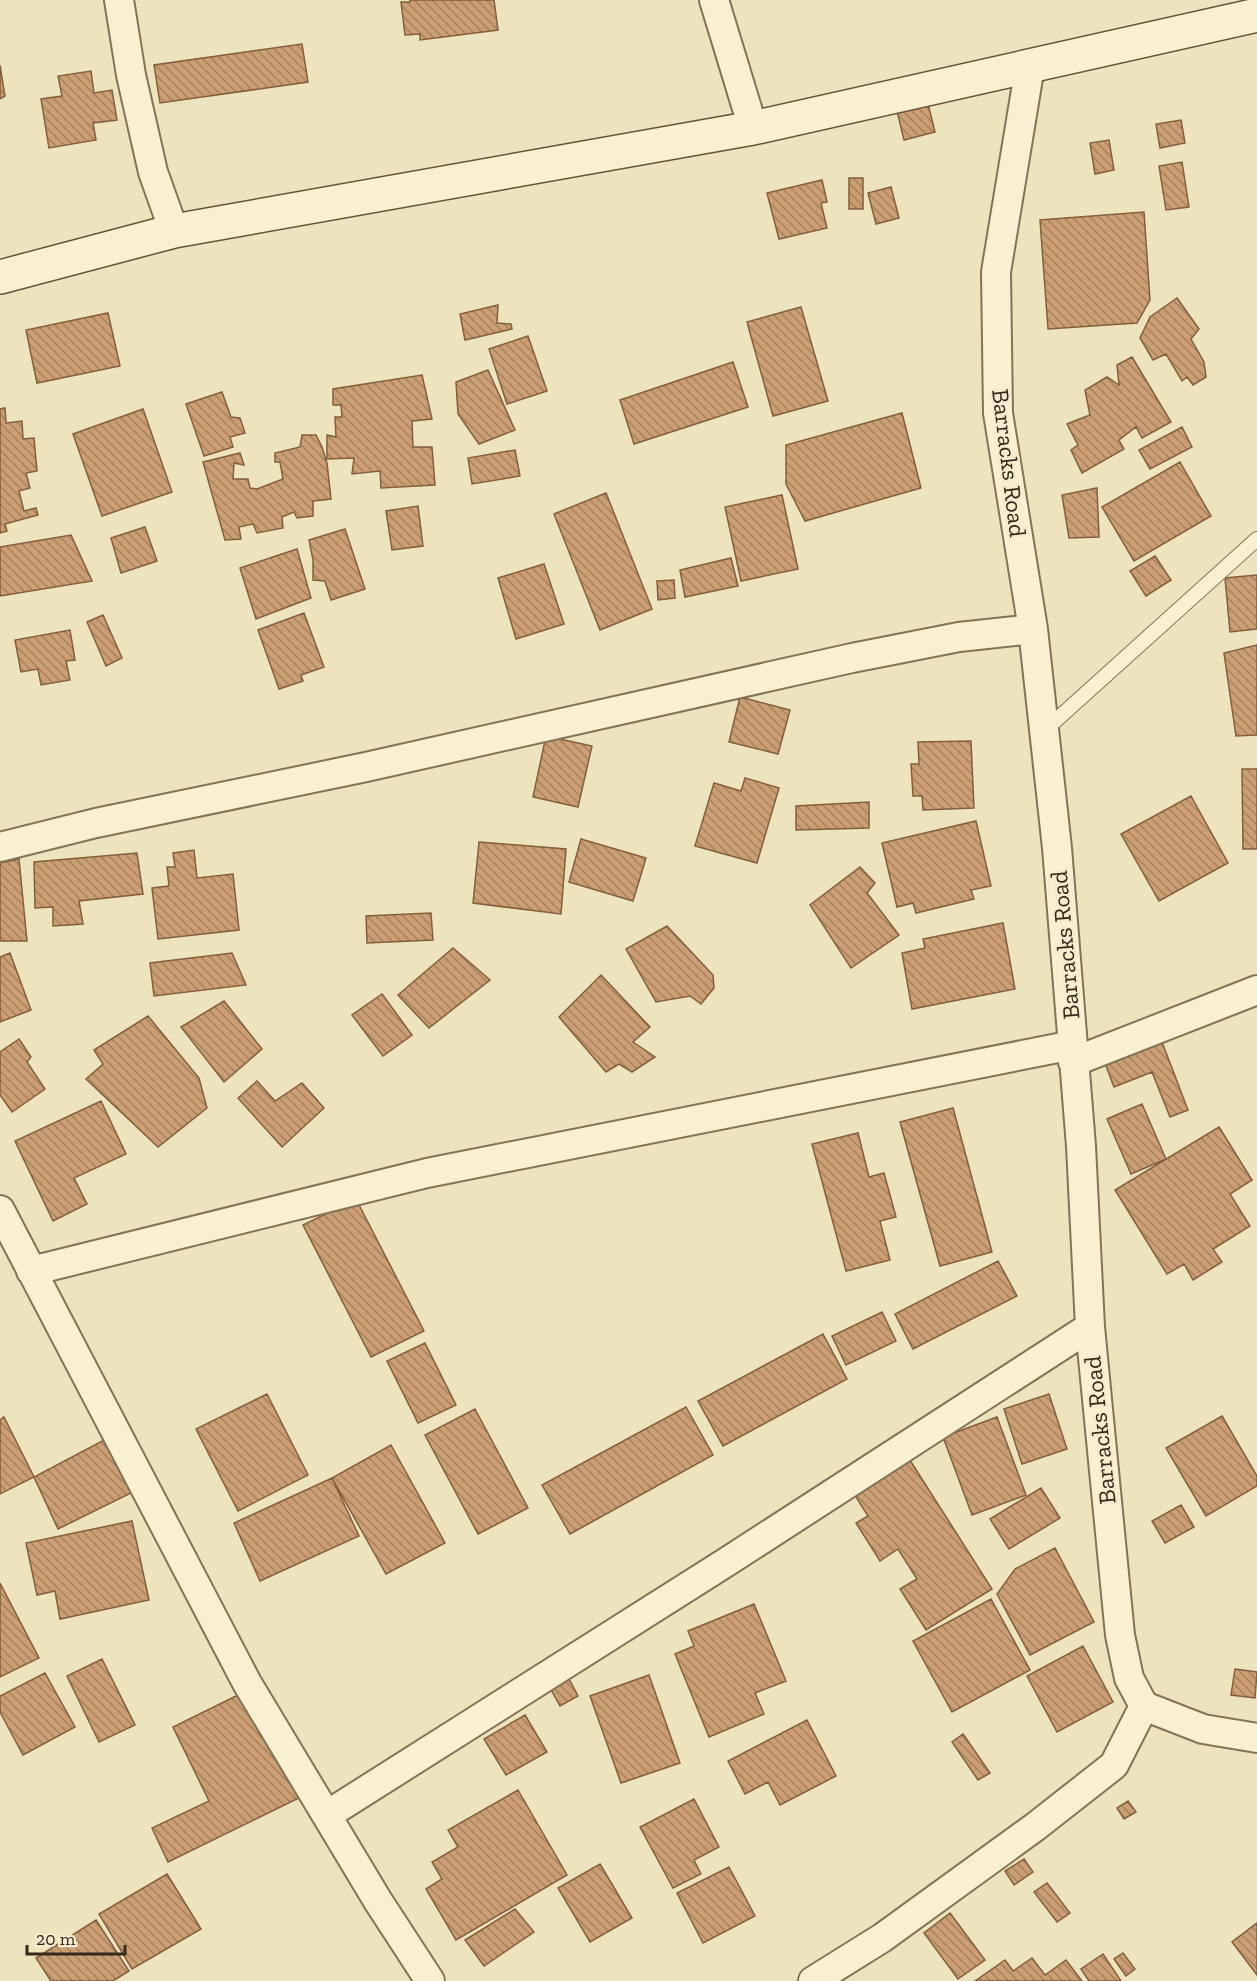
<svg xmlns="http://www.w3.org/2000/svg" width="1257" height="1981" font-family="'Zilla Slab',serif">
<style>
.building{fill:url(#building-back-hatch);stroke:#835f3d;stroke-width:1.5}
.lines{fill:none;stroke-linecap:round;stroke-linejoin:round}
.lane-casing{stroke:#847357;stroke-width:16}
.street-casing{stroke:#847357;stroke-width:32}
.secondary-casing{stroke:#66543a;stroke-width:36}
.lane{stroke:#f8f0d0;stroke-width:14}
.street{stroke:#f8f0d0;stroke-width:28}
.secondary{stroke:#f8f0d0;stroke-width:33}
.labels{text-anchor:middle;stroke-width:5;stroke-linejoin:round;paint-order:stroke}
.street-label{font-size:24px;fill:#34291b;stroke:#f4eccd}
</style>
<defs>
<pattern id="building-back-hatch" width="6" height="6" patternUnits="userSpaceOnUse" patternTransform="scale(1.5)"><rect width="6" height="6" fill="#cb9f73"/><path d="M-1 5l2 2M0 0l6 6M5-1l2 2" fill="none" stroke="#a6825e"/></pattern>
</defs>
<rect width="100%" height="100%" fill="#ede3bd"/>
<path class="building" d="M410 0H494L498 30 420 40V34L405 35 401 2H410Z
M302 44 308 82 160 103 154 65Z
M0 65 5 96 0 99Z
M91 71 94 93 112 90 117 120 93 123 96 140 49 148 41 99 62 96 58 76Z
M928 104 935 132 904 140 897 111Z
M1181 120 1185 143 1160 148 1156 124Z
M1109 140 1114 170 1095 174 1090 143Z
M1182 162 1189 207 1166 210 1159 166Z
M849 178H863V209H849Z
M822 180 827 202 821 203 827 228 779 239 767 193Z
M891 187 899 218 876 224 868 193Z
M1144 212 1150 300 1137 323 1048 329 1040 220Z
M1177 298 1199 329 1191 339 1204 362 1206 377 1193 385 1187 377 1182 381 1166 354 1153 360 1140 338 1150 317Z
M498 305 497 323 511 324 512 329 465 340 460 314Z
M801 307 828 401 773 416 747 322Z
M108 313 120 366 37 383 26 330Z
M528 336 547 391 507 404 489 349Z
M1132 357 1171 422 1142 438 1136 427 1119 440 1124 449 1082 473 1071 450 1078 445 1067 424 1090 415 1085 390 1107 377 1119 385 1117 365Z
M733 362 748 407 634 444 620 400Z
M488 370 515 430 479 444 458 414 456 382Z
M422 375 432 419 412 421 413 447H432L435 485 381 488 380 471 352 474 354 458 327 459V435L336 437 335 417H342L341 405H333V389Z
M222 392 231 417 240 418 245 433 230 437 233 447 204 456 186 404Z
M5 408 6 423 22 421 23 439 34 438 37 471 26 473 30 488 19 491 24 511 36 508 38 515 5 524 7 531 0 533V409Z
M143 409 172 492 102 516 73 434Z
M902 413 921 488 805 521 786 484V445Z
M1182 427 1192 447 1150 469 1139 450Z
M302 435H316L322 447 327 463 331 499 313 501V516L297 518 294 512 282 517 283 528 257 533 253 524 239 527 241 539 225 540 203 462 240 453 244 465 234 463 233 479H248L250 488 257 489 283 479 280 462H275V453L300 447Z
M515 450 520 476 472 484 468 458Z
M1180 462 1211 516 1134 561 1102 507Z
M1097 488 1099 537 1069 538 1062 495Z
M606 493 652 609 600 630 554 514Z
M782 495 798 569 741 581 725 507Z
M418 506 423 546 392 550 386 511Z
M145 527 157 561 121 573 111 538Z
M345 529 365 589 331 600 325 581 313 580V560L309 540Z
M71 535 92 581 0 596V547Z
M297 549 311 598 256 619 240 568Z
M1155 556 1171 580 1146 596 1130 571Z
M731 558 738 586 685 597 680 570Z
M544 564 564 624 516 639 498 578Z
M1257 575V629L1230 632 1225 578Z
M674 580 675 598 658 600 657 581Z
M304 613 324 667 301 675 303 681 279 689 258 630Z
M103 615 122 658 106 666 87 622Z
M70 630 75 660 66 661 70 680 41 685 38 669 21 672 15 640Z
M1257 645V735L1236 736 1224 653Z
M740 697 790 710 778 754 729 742Z
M546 736 592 746 578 807 533 797Z
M971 741 974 808 923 810 922 796H913L911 764H919L918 742Z
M1242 769H1257V849H1243Z
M745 778 779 788 757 863 695 846 714 783 741 791Z
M1191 796 1228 863 1159 901 1121 834Z
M869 802V828L796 830V806Z
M976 821 991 886 971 890 974 899 916 913 913 903 897 907 882 843Z
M581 839 646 858 633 901 569 882Z
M479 842 566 849 561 914 473 903Z
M194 850 197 878 233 874 239 930 158 939 152 888 169 886 167 867H175L173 853Z
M137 853 143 894 79 901 83 924 53 926V907L35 908 34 862Z
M19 859 27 941H0V863Z
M860 867 875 883 867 893 899 935 851 968 810 905Z
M431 913 433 940 367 943 366 916Z
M1003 923 1015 989 912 1009 902 953 925 948 923 939Z
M667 926 713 975 714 988 701 1004 690 996 656 1002 626 949Z
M453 948 490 980 429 1028 398 995Z
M10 953 31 1010 0 1022V957Z
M232 953 246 985 154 996 150 963Z
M601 975 650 1027 633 1042 655 1057 632 1072 619 1064 606 1072 559 1017Z
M382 994 412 1035 383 1056 352 1015Z
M224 1001 262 1049 224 1082 181 1027Z
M148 1016 199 1078 207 1108 158 1147 86 1079 103 1064 94 1050Z
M19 1039 31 1057 27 1062 45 1089 12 1112 0 1095V1052Z
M1162 1042 1188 1110 1170 1117 1152 1072 1114 1087 1105 1063Z
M257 1081 275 1101 302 1083 324 1108 282 1147 238 1098Z
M101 1101 126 1154 74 1178 87 1204 53 1221 15 1141Z
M1142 1104 1166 1159 1131 1174 1107 1119Z
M953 1108 992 1252 940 1266 900 1122Z
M1219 1127 1252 1180 1230 1194 1250 1226 1213 1249 1222 1262 1193 1280 1184 1264 1167 1274 1115 1190Z
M858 1133 869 1177 884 1173 896 1217 880 1221 890 1260 846 1271 812 1144Z
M356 1199 424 1331 371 1357 303 1225Z
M998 1261 1017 1296 913 1349 895 1314Z
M882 1312 896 1341 846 1365 832 1336Z
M823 1334 847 1379 723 1446 698 1401Z
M425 1343 456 1405 418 1423 387 1361Z
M267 1394 308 1475 238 1511 196 1429Z
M1049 1394 1067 1449 1022 1464 1004 1409Z
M686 1407 713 1455 570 1534 542 1485Z
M475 1409 528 1508 478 1534 425 1435Z
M1222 1416 1257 1476V1486L1206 1516 1166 1448Z
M4 1417 34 1477 0 1494V1420Z
M997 1417 1026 1495 972 1515 943 1437Z
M106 1439 133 1492 58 1529 34 1477Z
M391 1445 445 1543 386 1574 332 1478Z
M906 1454 992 1589 926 1630 900 1589 917 1579 898 1549 880 1561 856 1523 868 1516 851 1489Z
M332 1478 359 1536 260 1581 234 1523Z
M1041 1488 1060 1518 1009 1549 990 1519Z
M1181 1505 1194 1527 1165 1543 1152 1521Z
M132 1521 149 1600 60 1619 55 1591 37 1595 26 1543Z
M1055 1548 1094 1622 1030 1655 997 1594 1015 1569Z
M0 1583 39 1658 0 1677Z
M991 1599 1030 1670 952 1712 913 1641Z
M754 1604 786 1681 755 1693 764 1714 709 1737 675 1654 694 1646 688 1631Z
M1083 1646 1113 1702 1057 1732 1027 1676Z
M102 1659 135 1725 99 1742 67 1676Z
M1235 1669 1257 1672 1255 1698 1231 1695Z
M45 1673 75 1727 23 1755 0 1712V1696Z
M567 1675 578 1696 560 1706 549 1686Z
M649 1675 680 1763 621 1783 590 1696Z
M244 1692 303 1796 168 1862 152 1828 209 1801 173 1727Z
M525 1715 547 1752 506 1775 484 1739Z
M807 1720 836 1776 780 1805 768 1782 745 1794 728 1761Z
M963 1734 990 1773 978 1780 952 1742Z
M518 1790 567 1875 456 1940 426 1889 442 1879 432 1862 458 1847 448 1830Z
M694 1799 719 1847 694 1860 701 1874 673 1888 640 1827Z
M1128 1801 1136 1812 1124 1819 1117 1808Z
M1024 1859 1033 1872 1014 1885 1005 1871Z
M600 1864 632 1918 590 1942 558 1888Z
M729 1867 755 1916 703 1943 677 1893Z
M167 1874 201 1929 132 1969 99 1914Z
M1047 1883 1070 1913 1057 1922 1034 1892Z
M515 1909 534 1932 484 1966 465 1940Z
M950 1913 985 1960 958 1979 924 1933Z
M96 1920 129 1971 113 1981H51L36 1958Z
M1257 1923V1975L1232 1942Z
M1123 1953 1135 1969 1126 1976 1114 1959Z
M1103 1954 1121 1981H1089L1081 1969Z
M1032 1958 1045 1975 1066 1960 1082 1981H975L1005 1960 1013 1971Z"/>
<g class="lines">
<g class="lane-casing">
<path id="lane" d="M1044 731 1257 539"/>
</g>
<g class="street-casing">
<path id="street" d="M119 0 131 75 153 172 174 231
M714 0 753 128
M1030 66 996 272 998 413 1033 629 1057 848 1081 1146 1090 1327 1120 1635 1129 1678 1144 1706 1203 1729 1257 1738
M0 847 96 823 366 767 852 658 959 637 1033 629
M1073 1062 1257 990
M0 1210 247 1683 378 1901 430 1981
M31 1271 427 1173 1073 1045
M327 1815 725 1563 1090 1327
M813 1981 882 1938 1035 1827 1114 1765 1144 1706"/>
</g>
<g class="secondary-casing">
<path id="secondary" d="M0 277 174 231 753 128 1257 15"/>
</g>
<use href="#lane" class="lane"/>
<use href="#street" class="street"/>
<use href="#secondary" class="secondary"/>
</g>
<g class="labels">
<g class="street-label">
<text transform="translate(1009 463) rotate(83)" y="8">Barracks Road</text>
<text transform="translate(1065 945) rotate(-95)" y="8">Barracks Road</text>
<text transform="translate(1100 1430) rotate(-96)" y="8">Barracks Road</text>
</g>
</g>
<path d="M27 1945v9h98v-9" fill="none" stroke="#34291b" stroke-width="3"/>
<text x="36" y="1945" font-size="18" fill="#34291b" stroke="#f4eccd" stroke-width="4.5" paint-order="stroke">20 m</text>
</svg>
